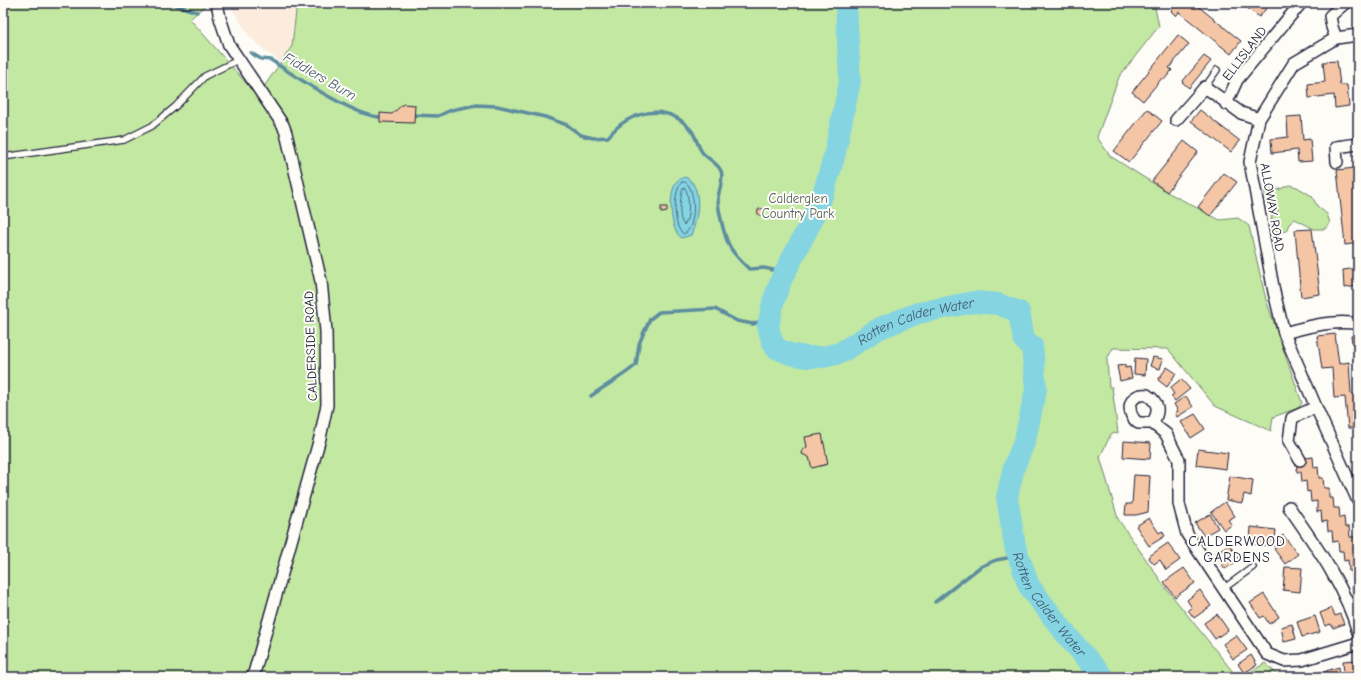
<svg xmlns="http://www.w3.org/2000/svg" width="1361" height="680" font-family="'Comic Neue',sans-serif">
<style>
.built{fill:#fbecde}
.green{fill:#c3e8a2;stroke:#72856e}
.water{fill:#85d4e2;stroke:#5d8d9f}
.lines{fill:none;stroke-linecap:round;stroke-linejoin:round}
.shore{stroke:#4a697e;stroke-width:1}
.stream{stroke:#5d8d9f;stroke-width:3.5}
.river{stroke:#85d4e2;stroke-width:22}
.building{fill:#f5c6a5;stroke:#22223b}
.lane-casing{stroke:#22223b;stroke-width:8}
.street-casing{stroke:#22223b;stroke-width:14}
.lane{stroke:#fdfcf7;stroke-width:5.5}
.street{stroke:#fdfcf7;stroke-width:11}
.labels{text-anchor:middle;stroke-width:4;stroke-linejoin:round;paint-order:stroke}
.street-label{font-size:13px;fill:#22223b;stroke:#fdfcf7}
.park-label{font-size:13px;fill:#525d5a;stroke:#fdfcf7}
.water-label{font-size:14px;font-style:italic;fill:#40576d;stroke:#fdfcf7}
.neighbourhood-label{font-size:14px;letter-spacing:1px;fill:#22223b;stroke:#fdfcf7}
</style>
<rect width="100%" height="100%" fill="#fdfcf7"/>
<filter id="ink" filterUnits="userSpaceOnUse"><feTurbulence type="fractalNoise" baseFrequency=".025" numOctaves="2"/><feDisplacementMap in="SourceGraphic" scale="8" xChannelSelector="R" yChannelSelector="G"/><feConvolveMatrix kernelMatrix="1 2 1 2 8 2 1 2 1" color-interpolation-filters="sRGB"/></filter>
<g filter="url(#ink)">
<path class="built" d="M228 3H290L296 11 292 46 281 62 266 52 250 37Z"/>
<path class="green" d="M3 3H208L190 19 280 122 261 91 292 46 296 11 290 3H1154L1159 26 1119 77 1097 137 1110 156 1167 192 1220 220 1238 218 1249 226 1266 300 1302 403 1298 408 1273 417 1271 431 1215 406 1168 349 1113 348 1107 359 1109 387H1112L1118 433 1111 434 1100 457 1118 519 1165 587 1237 677H3Z
M1289 185 1297 187 1312 196 1317 206 1327 214 1330 223 1325 229H1314L1295 219 1289 224 1286 231 1280 232 1272 231 1271 222 1272 215 1278 212 1277 207 1268 204 1264 191 1267 187 1272 186 1278 190Z
M1265 663 1280 677H1243Z"/>
<path class="water" d="M685 177C704 185 698 220 691 235L682 238C669 231 668 192 677 181 679 179 682 178 685 177Z"/>
<g class="lines">
<path class="shore" d="M682 182H685C697 189 696 229 684 234 672 229 673 189 682 182Z
M685 188C690 195 690 220 684 225 677 218 681 199 682 190Z"/>
<path class="stream" d="M170 3 197 12
M251 53 261 59 271 60C293 75 358 119 383 117
M411 115 438 116 451 110 476 105 497 106 545 117 567 125 581 135 593 138 608 137C629 111 666 101 691 130 696 136 697 145 702 152 707 159 718 163 721 171 724 178 719 190 718 198 718 210 724 235 729 245 733 254 742 262 749 269L764 268 782 272
M591 396C606 385 622 377 636 365L639 344 644 332 650 319 659 312 715 309 737 321 753 324 769 318
M935 602 980 567 996 560 1018 556"/>
<path class="river" id="s1" d="M846 3 850 81 834 157 824 191 810 224 782 278 774 299 768 326 772 341 776 348 790 354 806 357H823L840 353 880 328 918 313 974 302 998 304 1019 312 1024 340 1032 346 1036 389 1025 440 1014 467 1007 497 1015 546 1029 586 1069 638 1103 677"/>
</g>
<path class="building" d="M1177 3H1194L1241 41 1231 54 1179 12 1176 16 1171 11Z
M1241 3H1266L1269 5 1259 17Z
M1178 35 1189 44 1169 68 1172 70 1164 80 1162 78 1143 101 1132 92Z
M1204 56 1211 61 1189 88 1182 82Z
M1337 61 1340 85H1347L1349 106 1335 108 1334 95 1309 98 1308 84 1325 82 1323 62Z
M403 104 415 105 414 123 380 122V113L392 114Z
M1147 109 1162 121 1129 162 1114 151Z
M1200 110 1240 141 1231 152 1191 121Z
M1301 116 1303 140 1310 139 1312 161 1298 162 1297 150 1272 153 1271 139 1288 137 1287 117Z
M1184 141 1198 152 1167 192 1152 181Z
M1355 168 1358 196V243L1345 245 1337 170Z
M1224 173 1237 182 1210 216 1198 207Z
M661 207H667V212L661 213Z
M757.5 212a3.5 3.5 0 1 1 7 0a3.5 3.5 0 1 1-7 0Z
M1312 229 1320 294 1301 297 1295 230Z
M1358 268V286L1344 288 1343 270Z
M1335 334 1339 364 1349 362 1351 394H1358V434L1357 428H1348L1345 397 1334 398 1332 368 1322 369 1317 336Z
M1358 335V341L1352 342 1351 336Z
M1358 346V351L1353 352 1352 347Z
M1358 356V362H1354L1353 357Z
M1153 357 1163 359 1160 369 1150 366Z
M1135 358 1146 359 1145 375 1134 374Z
M1125 365V368L1130 367 1132 378 1120 381 1117 366Z
M1167 367 1176 373 1167 387 1158 380Z
M1181 379 1190 389 1175 401 1171 396 1174 394 1170 388Z
M1186 396 1193 407 1177 417 1175 413 1178 411 1174 404Z
M1195 414 1205 429 1191 438 1181 422Z
M822 434 828 464 812 468 809 457 802 454 803 450 807 447 805 437Z
M1124 441 1151 443 1150 459 1123 457Z
M1198 449 1228 453 1226 469 1196 465Z
M1313 457 1314 468 1318 467 1319 478H1323L1324 488H1329V498H1333L1334 508H1339L1340 518 1344 517 1345 527H1349L1350 537H1355L1356 547H1358V591L1353 592 1352 571H1349L1348 560 1344 561 1343 551H1339L1338 541 1333 542 1332 531H1328L1327 521 1322 522 1321 511 1317 512V501L1311 502 1310 491 1307 492 1306 481 1302 482 1301 472H1297L1296 459Z
M1134 475 1150 476 1148 512 1136 515H1125L1126 504H1132Z
M1230 476 1253 480 1251 496 1244 494 1242 503 1226 500Z
M1225 502 1235 516 1228 520 1232 525 1224 530 1211 512Z
M1210 514 1218 528 1204 536 1195 523Z
M1149 518 1159 533 1162 531 1165 536 1149 546 1136 526Z
M1251 527 1276 530 1274 546 1250 544Z
M1283 535 1298 554 1285 564 1274 549 1280 544 1277 540Z
M1168 543 1180 560 1166 570 1160 560 1154 564 1148 557Z
M1229 544 1239 560 1225 569 1215 553Z
M1285 567 1302 568 1300 592 1283 590Z
M1184 568 1195 583 1175 597 1164 582Z
M1200 590 1211 606 1194 618 1188 610 1192 608 1187 600Z
M1264 594 1279 617 1269 624 1264 616 1260 618 1250 603Z
M1332 608 1335 616 1340 614 1344 624 1333 628 1331 624 1325 626 1320 613Z
M1217 614 1228 630 1215 639 1204 623Z
M1315 616 1320 632 1302 637 1297 622Z
M1292 624 1296 639 1284 642 1281 627Z
M1236 635 1247 650 1233 659 1223 644Z
M1251 655 1257 665 1244 673 1238 664Z
M1355 660 1356 676 1344 677 1343 661Z
M1339 667 1340 677H1327L1326 671Z
M1318 672H1325V677H1311V675H1318Z"/>
<g class="lines">
<g class="lane-casing">
<path id="lane" d="M1205 87 1217 70
M3 157 124 140 152 126 176 106 205 76 238 60
M1223 589 1253 567"/>
</g>
<g class="street-casing">
<path id="street" d="M217 3 220 18 229 45 283 125 286 133 321 281 326 331 327 405 320 438 253 677
M1336 38 1358 35
M1226 104 1237 80 1301 3
M1176 120 1205 87 1241 113 1259 119
M1337 162 1336 147 1358 144
M1284 333C1307 327 1335 319 1358 324
M1316 407 1358 501
M1152 423C1160 412 1159 402 1147 395 1128 393 1125 413 1138 423H1152L1166 434 1179 460V504L1187 534 1267 654 1284 661 1302 660 1358 643
M1300 460 1289 441 1292 418 1316 407 1284 333 1274 292 1250 162 1259 119 1294 63 1336 38 1332 27 1330 16 1345 3
M1289 507C1316 546 1345 586 1358 632"/>
</g>
<use href="#lane" class="lane"/>
<use href="#street" class="street"/>
</g>
</g>
<g class="labels">
<g class="street-label">
<text transform="translate(1244 53) rotate(-53)" y="5">ELLISLAND</text>
<text transform="translate(1273 207) rotate(80)" y="5">ALLOWAY ROAD</text>
<text transform="translate(310 346) rotate(-92)" y="5">CALDERSIDE ROAD</text>
</g>
<g class="park-label">
<text x="798" y="203">Calderglen<tspan x="798" dy="15">Country Park</tspan></text>
</g>
<g class="water-label">
<text transform="translate(320 76) rotate(30)" y="5">Fiddlers Burn</text>
<text dy="5" stroke="none"><textPath href="#s1" startOffset="511">Rotten Calder Water</textPath></text>
<text dy="5" stroke="none"><textPath href="#s1" startOffset="931">Rotten Calder Water</textPath></text>
</g>
<g class="neighbourhood-label">
<text x="1237" y="546">CALDERWOOD<tspan x="1237" dy="16">GARDENS</tspan></text>
</g>
</g>
<rect width="1361" height="680" fill="none" stroke="#fdfcf7" stroke-width="16"/>
<rect x="8" y="8" width="1345" height="664" fill="none" stroke="#22223b" stroke-width="1.5" filter="url(#ink)"/>
</svg>
